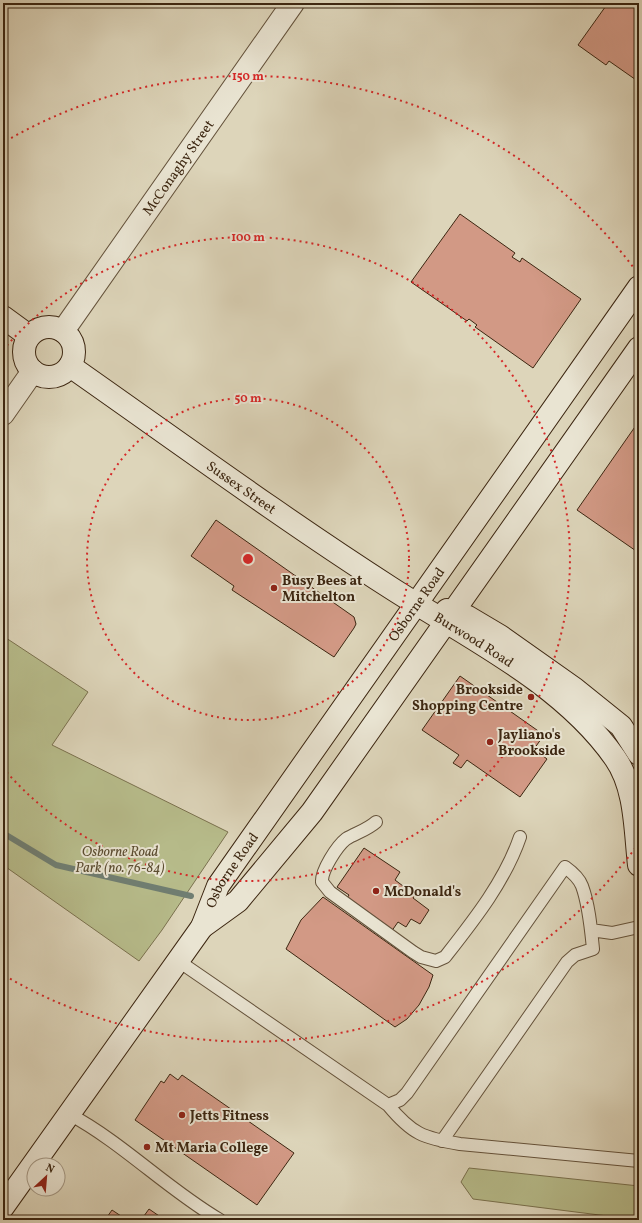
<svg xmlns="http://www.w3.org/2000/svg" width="642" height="1223" font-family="Vollkorn,serif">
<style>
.green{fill:#b7bc8b;stroke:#7a714e}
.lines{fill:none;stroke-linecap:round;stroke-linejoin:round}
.stream{stroke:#707e72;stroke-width:6}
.building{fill:#d29985;stroke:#3c2611}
.lane-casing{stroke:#64523b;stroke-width:14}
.street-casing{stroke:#64523b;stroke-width:24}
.secondary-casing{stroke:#3c2611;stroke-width:24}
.lane{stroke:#e9e4d2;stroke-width:12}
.street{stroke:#e9e4d2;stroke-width:22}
.secondary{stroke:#e9e4d2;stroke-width:22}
.ring{fill:none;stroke:#d62828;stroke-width:2;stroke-dasharray:2 4}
.poi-dot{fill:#8f2418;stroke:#e9e4d2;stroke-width:1.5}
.labels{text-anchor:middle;stroke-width:4;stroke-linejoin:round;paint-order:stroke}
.street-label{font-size:14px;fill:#3c2611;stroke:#e9e4d2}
.poi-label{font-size:14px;font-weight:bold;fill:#3c2611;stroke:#e9e4d2;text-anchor:start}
.park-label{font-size:14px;font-style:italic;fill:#5b4c30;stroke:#e9e4d2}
.centre{fill:#d62828;stroke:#e9e4d2;stroke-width:2}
.ring-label{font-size:12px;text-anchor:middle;font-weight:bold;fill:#d62828;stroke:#e9e4d2;stroke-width:4;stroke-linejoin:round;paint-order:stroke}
</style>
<rect width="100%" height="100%" fill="#ddd5ba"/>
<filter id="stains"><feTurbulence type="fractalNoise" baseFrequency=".005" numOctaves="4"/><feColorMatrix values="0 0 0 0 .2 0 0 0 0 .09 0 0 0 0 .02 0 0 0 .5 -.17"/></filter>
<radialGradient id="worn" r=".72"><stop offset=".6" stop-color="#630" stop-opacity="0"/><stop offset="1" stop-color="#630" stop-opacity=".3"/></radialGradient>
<path class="green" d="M3 636 88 692 52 745 228 832 162 930 139 961 3 865Z
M469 1168 639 1186V1220L473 1199 461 1182Z"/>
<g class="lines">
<path class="stream" d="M3 833 56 865 191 896"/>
</g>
<path class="building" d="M608 3H639V82L609 61 606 65 578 45Z
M460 214 515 253 512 257 520 262 522 258 581 299 533 368 475 327 477 325 469 319 467 321 411 282Z
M639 421V553L577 510Z
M216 520 354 617 356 624 354 628 334 657 232 590 234 586 191 556Z
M460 676 544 735 534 749 547 759 520 797 467 760 461 768 453 763 459 755 422 730Z
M364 848 400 872 395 880 415 895 413 898 429 910 420 924 411 919 406 927 398 922 391 932 345 901 349 895 337 887Z
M323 897 433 975 429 987 419 1005 407 1019 395 1027 286 949 301 920Z
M170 1074 178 1080 182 1075 294 1153 257 1205 135 1120 161 1081 164 1083Z
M149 1209 165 1220H141Z
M112 1210 127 1220H105Z"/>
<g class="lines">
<g class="lane-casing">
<path id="lane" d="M376 822C367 830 356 833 346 839 337 846 321 871 322 882L330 892 413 952 421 957 436 961 445 957C474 920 505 881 520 837
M591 930 612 933 639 927
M177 960 388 1105C412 1134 423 1138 460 1144L639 1161
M388 1105 400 1100 407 1093 565 867C572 872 579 878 582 886 589 905 591 929 593 949L575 955 567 962 442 1141
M69 1114C123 1143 167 1189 220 1220"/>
</g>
<g class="street-casing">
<g id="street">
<path id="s1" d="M63 331 293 3"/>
<path d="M3 414 33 371"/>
</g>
</g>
<g class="secondary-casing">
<g id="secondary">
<path d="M3 317 29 336"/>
<circle cx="49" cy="352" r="25"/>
<path id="s2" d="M70 366C177 441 282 518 391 588 467 637 563 683 615 758 636 788 635 830 639 865"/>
<path d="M447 610 468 617 500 636 575 689 621 726 639 754"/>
<path d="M202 927 238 901 312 812 639 348"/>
<path id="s3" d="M3 1207 202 927 218 886 639 287"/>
</g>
</g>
<use href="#lane" class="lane"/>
<use href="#street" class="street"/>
<use href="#secondary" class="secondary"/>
</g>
<g class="ring">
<circle cx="248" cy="559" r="161"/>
<path d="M3 350A322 322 0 1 1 3 768"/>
<path d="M639 843A483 483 0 0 1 7 977M6 141A483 483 0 0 1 639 275"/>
</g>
<g class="poi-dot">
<circle cx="274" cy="588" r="4"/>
<circle cx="531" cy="697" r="4"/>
<circle cx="490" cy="742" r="4"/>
<circle cx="376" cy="891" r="4"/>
<circle cx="182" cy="1115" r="4"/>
<circle cx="147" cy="1147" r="4"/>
</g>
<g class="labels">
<g class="street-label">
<text dy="5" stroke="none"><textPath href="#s1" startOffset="200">McConaghy Street</textPath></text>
<text dy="5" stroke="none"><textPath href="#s2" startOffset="210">Sussex Street</textPath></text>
<text dy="5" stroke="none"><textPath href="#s3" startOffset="732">Osborne Road</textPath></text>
<text dy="5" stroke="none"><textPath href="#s2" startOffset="488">Burwood Road</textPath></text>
<text dy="5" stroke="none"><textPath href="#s3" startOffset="408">Osborne Road</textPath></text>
</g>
<g class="poi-label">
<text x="282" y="585">Busy Bees at<tspan x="282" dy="16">Mitchelton</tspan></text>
<text x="523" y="694" text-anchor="end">Brookside<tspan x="523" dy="16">Shopping Centre</tspan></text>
<text x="498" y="739">Jayliano's<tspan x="498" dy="16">Brookside</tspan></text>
<text x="384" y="896">McDonald's</text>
<text x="190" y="1120">Jetts Fitness</text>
<text x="155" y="1152">Mt Maria College</text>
</g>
<g class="park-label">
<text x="120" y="856">Osborne Road<tspan x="120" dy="16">Park (no. 76-84)</tspan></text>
</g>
</g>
<circle cx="248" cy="559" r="6" class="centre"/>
<g class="ring-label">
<text x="248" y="80">150 m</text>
<text x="248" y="241">100 m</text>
<text x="248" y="402">50 m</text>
</g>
<rect width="642" height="1223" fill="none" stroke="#ddd5ba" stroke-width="16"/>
<rect x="4" y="4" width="634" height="1215" fill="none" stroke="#3c2611" stroke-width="2"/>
<rect x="8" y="8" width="626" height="1207" fill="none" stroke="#3c2611"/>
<g transform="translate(46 1177) rotate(26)"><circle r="19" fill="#e9e4d2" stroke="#a49885"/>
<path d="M0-3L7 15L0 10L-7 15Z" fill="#8f2418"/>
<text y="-6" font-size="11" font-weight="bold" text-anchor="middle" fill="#3c2611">N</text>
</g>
<rect width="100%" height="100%" filter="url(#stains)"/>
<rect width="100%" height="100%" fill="url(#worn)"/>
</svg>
